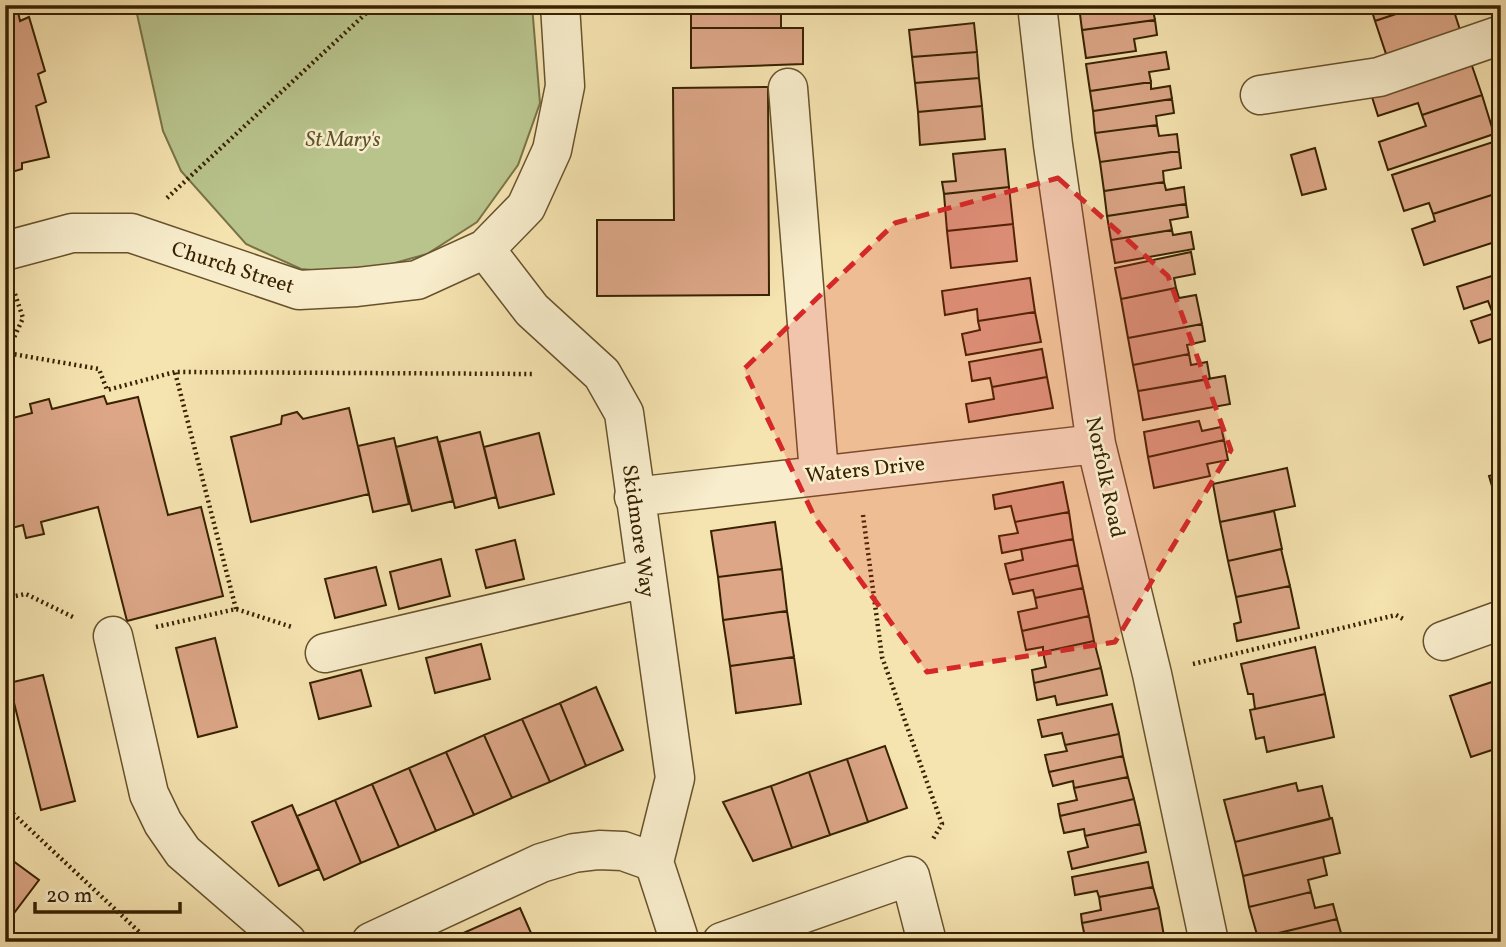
<svg xmlns="http://www.w3.org/2000/svg" width="1506" height="947" font-family="Vollkorn,serif">
<style>
.green{fill:#b9c48d;stroke:#787347;stroke-width:2}
.building{fill:#dca687;stroke:#382201;stroke-width:2}
.lines{fill:none;stroke-linecap:round;stroke-linejoin:round}
.minor-casing{stroke:#67522d;stroke-width:41}
.path{stroke:#382201;stroke-width:4.5;stroke-dasharray:2 3.5;stroke-linecap:butt}
.minor{stroke:#f8edcc;stroke-width:38}
.marked{fill:#d62828;fill-opacity:0.2;stroke:#d62828;stroke-width:5;stroke-dasharray:14 9;stroke-linejoin:round}
.labels{text-anchor:middle;stroke-width:5;stroke-linejoin:round;paint-order:stroke}
.park-label{font-size:21px;font-style:italic;fill:#5f532b;stroke:#f8edcc}
.street-label{font-size:21px;fill:#382201;stroke:#f8edcc}
</style>
<rect width="100%" height="100%" fill="#f5e3b0"/>
<filter id="stains"><feTurbulence type="fractalNoise" baseFrequency=".00286" numOctaves="4"/><feColorMatrix values="0 0 0 0 .2 0 0 0 0 .09 0 0 0 0 .02 0 0 0 .5 -.17"/></filter>
<radialGradient id="worn" r=".72"><stop offset=".6" stop-color="#630" stop-opacity="0"/><stop offset="1" stop-color="#630" stop-opacity=".3"/></radialGradient>
<path class="green" d="M135 5H532L540 103 518 165 477 222 427 254 355 274 301 269 246 244 181 171 163 131Z"/>
<path class="building" d="M691 5H781V28H691Z
M920 5H969V10L921 14Z
M1130 5 1131 8 1152 5 1155 20 1082 30 1079 6Z
M1370 5H1423L1375 21Z
M1423 5H1452L1462 36 1388 60 1375 21Z
M17 7 20 21 29 17 45 71 38 74 46 102 36 106 49 157 22 163V169L5 174V10Z
M1155 20 1157 35 1134 39 1136 51 1086 58 1082 30Z
M974 23 977 52 912 57 909 30Z
M691 28H803V64L691 68Z
M977 52 979 78 915 83 912 57Z
M1166 52 1169 69 1149 72 1151 82 1090 91 1086 64Z
M1470 60 1482 95 1422 115 1418 103 1378 116 1371 94Z
M979 78 982 106 918 112 915 83Z
M1151 82V89L1170 86 1172 99 1093 111 1090 91Z
M768 87 769 295 597 296V220H674L673 88Z
M1482 95 1494 134 1388 170 1379 142 1426 126 1422 115Z
M1172 99 1174 113 1156 116 1157 125 1095 133 1093 111Z
M982 106 985 139 920 145 918 112Z
M1157 125 1159 136 1177 134 1179 151 1100 162 1095 133Z
M1499 140 1501 192 1433 214 1429 203 1404 211 1392 175Z
M1315 148 1326 189 1302 195 1291 155Z
M1005 149 1009 187 944 194 942 182 956 181 953 154Z
M1179 151 1181 168 1163 171 1164 182 1104 191 1100 162Z
M1164 182 1166 190 1184 187 1186 204 1107 216 1104 191Z
M1009 187 1013 224 947 231 944 194Z
M1501 192V240L1424 265 1412 229 1435 221 1433 214Z
M1186 204 1188 217 1170 220 1172 230 1111 240 1107 216Z
M1013 224 1017 261 951 268 947 231Z
M1172 230 1173 235 1191 232 1194 249 1115 263 1111 240Z
M1191 252 1195 274 1174 278 1176 288 1121 299 1115 268Z
M1501 273V311L1493 314 1488 301 1464 309 1457 287Z
M1030 278 1035 312 978 321 977 309 945 315 942 291Z
M1176 288 1179 298 1196 295 1202 324 1128 338 1121 299Z
M1501 311V339L1500 336 1479 343 1471 321Z
M1035 312 1041 342 966 355 962 334 980 330 978 321Z
M1202 324 1205 341 1187 345 1189 354 1133 365 1128 338Z
M1042 349 1047 377 992 387 990 378 972 381 969 362Z
M1189 354 1191 365 1207 362 1210 379 1138 391 1133 365Z
M1225 376 1230 404 1143 420 1138 391Z
M1047 377 1053 408 969 422 966 404 994 399 992 387Z
M104 396 107 404 138 397 168 515 201 507 223 596 127 621 98 507 41 522 44 534 26 538 23 525 5 530V420L32 413 30 404 49 399 52 409Z
M349 408 369 494 251 522 231 437 281 424 282 416 297 412 303 419Z
M1199 421 1202 431 1221 427 1224 440 1148 457 1144 432Z
M480 432 496 497 455 508 439 442Z
M539 433 554 494 499 508 484 447Z
M437 437 453 501 412 511 396 447Z
M394 438 409 504 373 512 358 446Z
M1224 440 1228 460 1207 464 1210 476 1154 488 1148 457Z
M1287 468 1295 506 1220 522 1213 484Z
M1501 473V513H1500L1489 476Z
M1063 482 1069 512 1015 522 1011 506 995 509 993 495Z
M1274 511 1282 549 1228 561 1220 522Z
M1069 512 1073 539 1002 553 999 536 1018 533 1015 522Z
M775 522 782 569 718 577 711 531Z
M1073 539 1078 565 1009 580 1005 564 1023 560 1021 549Z
M515 540 524 579 486 588 476 550Z
M1281 549 1290 586 1236 597 1228 561Z
M441 559 450 596 399 609 390 572Z
M1078 565 1083 588 1035 598 1033 590 1013 594 1009 580Z
M376 567 386 605 335 618 325 579Z
M782 569 787 611 723 620 718 577Z
M1290 586 1299 628 1237 641 1234 624 1241 622 1236 597Z
M1083 588 1089 616 1022 631 1018 612 1037 608 1035 598Z
M787 611 794 657 730 666 723 620Z
M1089 616 1094 641 1043 652V647L1026 650 1022 631Z
M215 638 237 727 198 737 176 648Z
M1094 641 1101 668 1034 683 1032 670 1046 667 1043 652Z
M481 644 490 679 435 693 426 658Z
M1315 647 1325 694 1255 709 1253 694H1248L1241 664Z
M794 657 801 704 736 713 730 666Z
M1101 668 1107 695 1057 705 1055 696 1037 700 1034 683Z
M361 670 371 706 319 719 310 683Z
M43 675 75 801 41 810 9 683Z
M1501 679V747L1471 757 1450 696Z
M596 687 623 750 586 766 560 703Z
M1325 694 1334 737 1267 752 1264 737 1256 739 1250 710Z
M560 703 586 766 550 782 522 719Z
M1112 704 1119 734 1065 745 1062 733 1042 737 1038 720Z
M522 719 550 782 512 798 484 735Z
M1119 734 1123 756 1049 772 1045 755 1067 751 1065 745Z
M484 735 512 798 474 815 446 752Z
M885 746 907 808 868 822 847 759Z
M446 752 474 815 436 831 409 768Z
M1123 756 1128 777 1074 788 1073 781 1053 786 1049 772Z
M847 759 868 822 830 835 809 772Z
M409 768 436 831 399 847 372 784Z
M809 772 830 835 792 848 771 786Z
M1128 777 1134 799 1060 816 1058 804 1077 800 1074 788Z
M1296 783 1298 791 1322 786 1330 819 1235 842 1224 800Z
M372 784 399 847 361 863 335 800Z
M771 786 792 848 753 861 723 802Z
M1134 799 1140 824 1085 836 1084 829 1064 833 1060 816Z
M335 800 361 863 324 880 297 816Z
M292 805 319 869 279 886 252 822Z
M1332 818 1340 853 1243 876 1235 842Z
M1140 824 1146 852 1072 869 1068 852 1088 847 1085 836Z
M5 855 39 880 5 925Z
M1323 857 1327 875 1308 880 1311 892 1249 907 1243 876Z
M1148 862 1153 887 1099 897 1097 891 1075 895 1072 877Z
M1153 887 1159 908 1082 923 1081 914 1101 910 1099 897Z
M1311 892 1315 908 1333 904 1337 919 1258 938 1249 907Z
M520 908 535 942H464L461 934Z
M1159 908 1164 936 1134 942H1086L1082 923Z
M1337 919 1343 940 1258 942V938Z
M1164 936 1166 942H1134Z"/>
<g class="lines">
<g class="minor-casing">
<path id="minor" d="M1037 5 1053 145 1096 444 1152 674 1209 942
M788 88 819 473
M1260 95 1379 77 1501 35
M485 249 532 310 602 374 624 413 675 778 654 862 680 942
M5 251 72 233H131L299 290 357 287 417 280 485 249 526 207 552 150 565 86 560 5
M634 497 1096 444
M113 636 149 794 163 823 183 852 287 942
M1443 641 1501 620
M325 653 645 578
M371 942 541 863 574 853 599 850 623 851 654 862
M722 942 910 876 927 942"/>
</g>
<path class="path" d="M167 198 375 5
M15 294 23 318 7 353 99 369 107 390 175 372
M863 515 882 657 942 824 933 839
M5 598 26 594 75 618
M236 609 175 372 535 374
M156 627 236 609 292 627
M1193 664 1396 615 1405 620
M5 806 150 942"/>
<use href="#minor" class="minor"/>
</g>
<path class="marked" d="M1058 178 1168 276 1231 450 1115 642 927 672 815 518 744 369 895 223Z"/>
<g class="labels">
<g class="park-label">
<text x="343" y="146">St Mary's</text>
</g>
<g class="street-label">
<text transform="translate(233 267) rotate(18)" y="7">Church Street</text>
<text transform="translate(865 469) rotate(-6)" y="7">Waters Drive</text>
<text transform="translate(1106 477) rotate(78)" y="7">Norfolk Road</text>
<text transform="translate(639 531) rotate(82)" y="7">Skidmore Way</text>
</g>
</g>
<rect width="1506" height="947" fill="none" stroke="#f5e3b0" stroke-width="28"/>
<rect x="7" y="7" width="1492" height="933" fill="none" stroke="#382201" stroke-width="3.5"/>
<rect x="14" y="14" width="1478" height="919" fill="none" stroke="#382201" stroke-width="2"/>
<path d="M35 902v10h145v-10" fill="none" stroke="#382201" stroke-width="3.5"/>
<text x="46" y="902" font-size="21" fill="#382201" stroke="#f8edcc" stroke-width="5" paint-order="stroke">20 m</text>
<rect width="100%" height="100%" filter="url(#stains)"/>
<rect width="100%" height="100%" fill="url(#worn)"/>
</svg>
